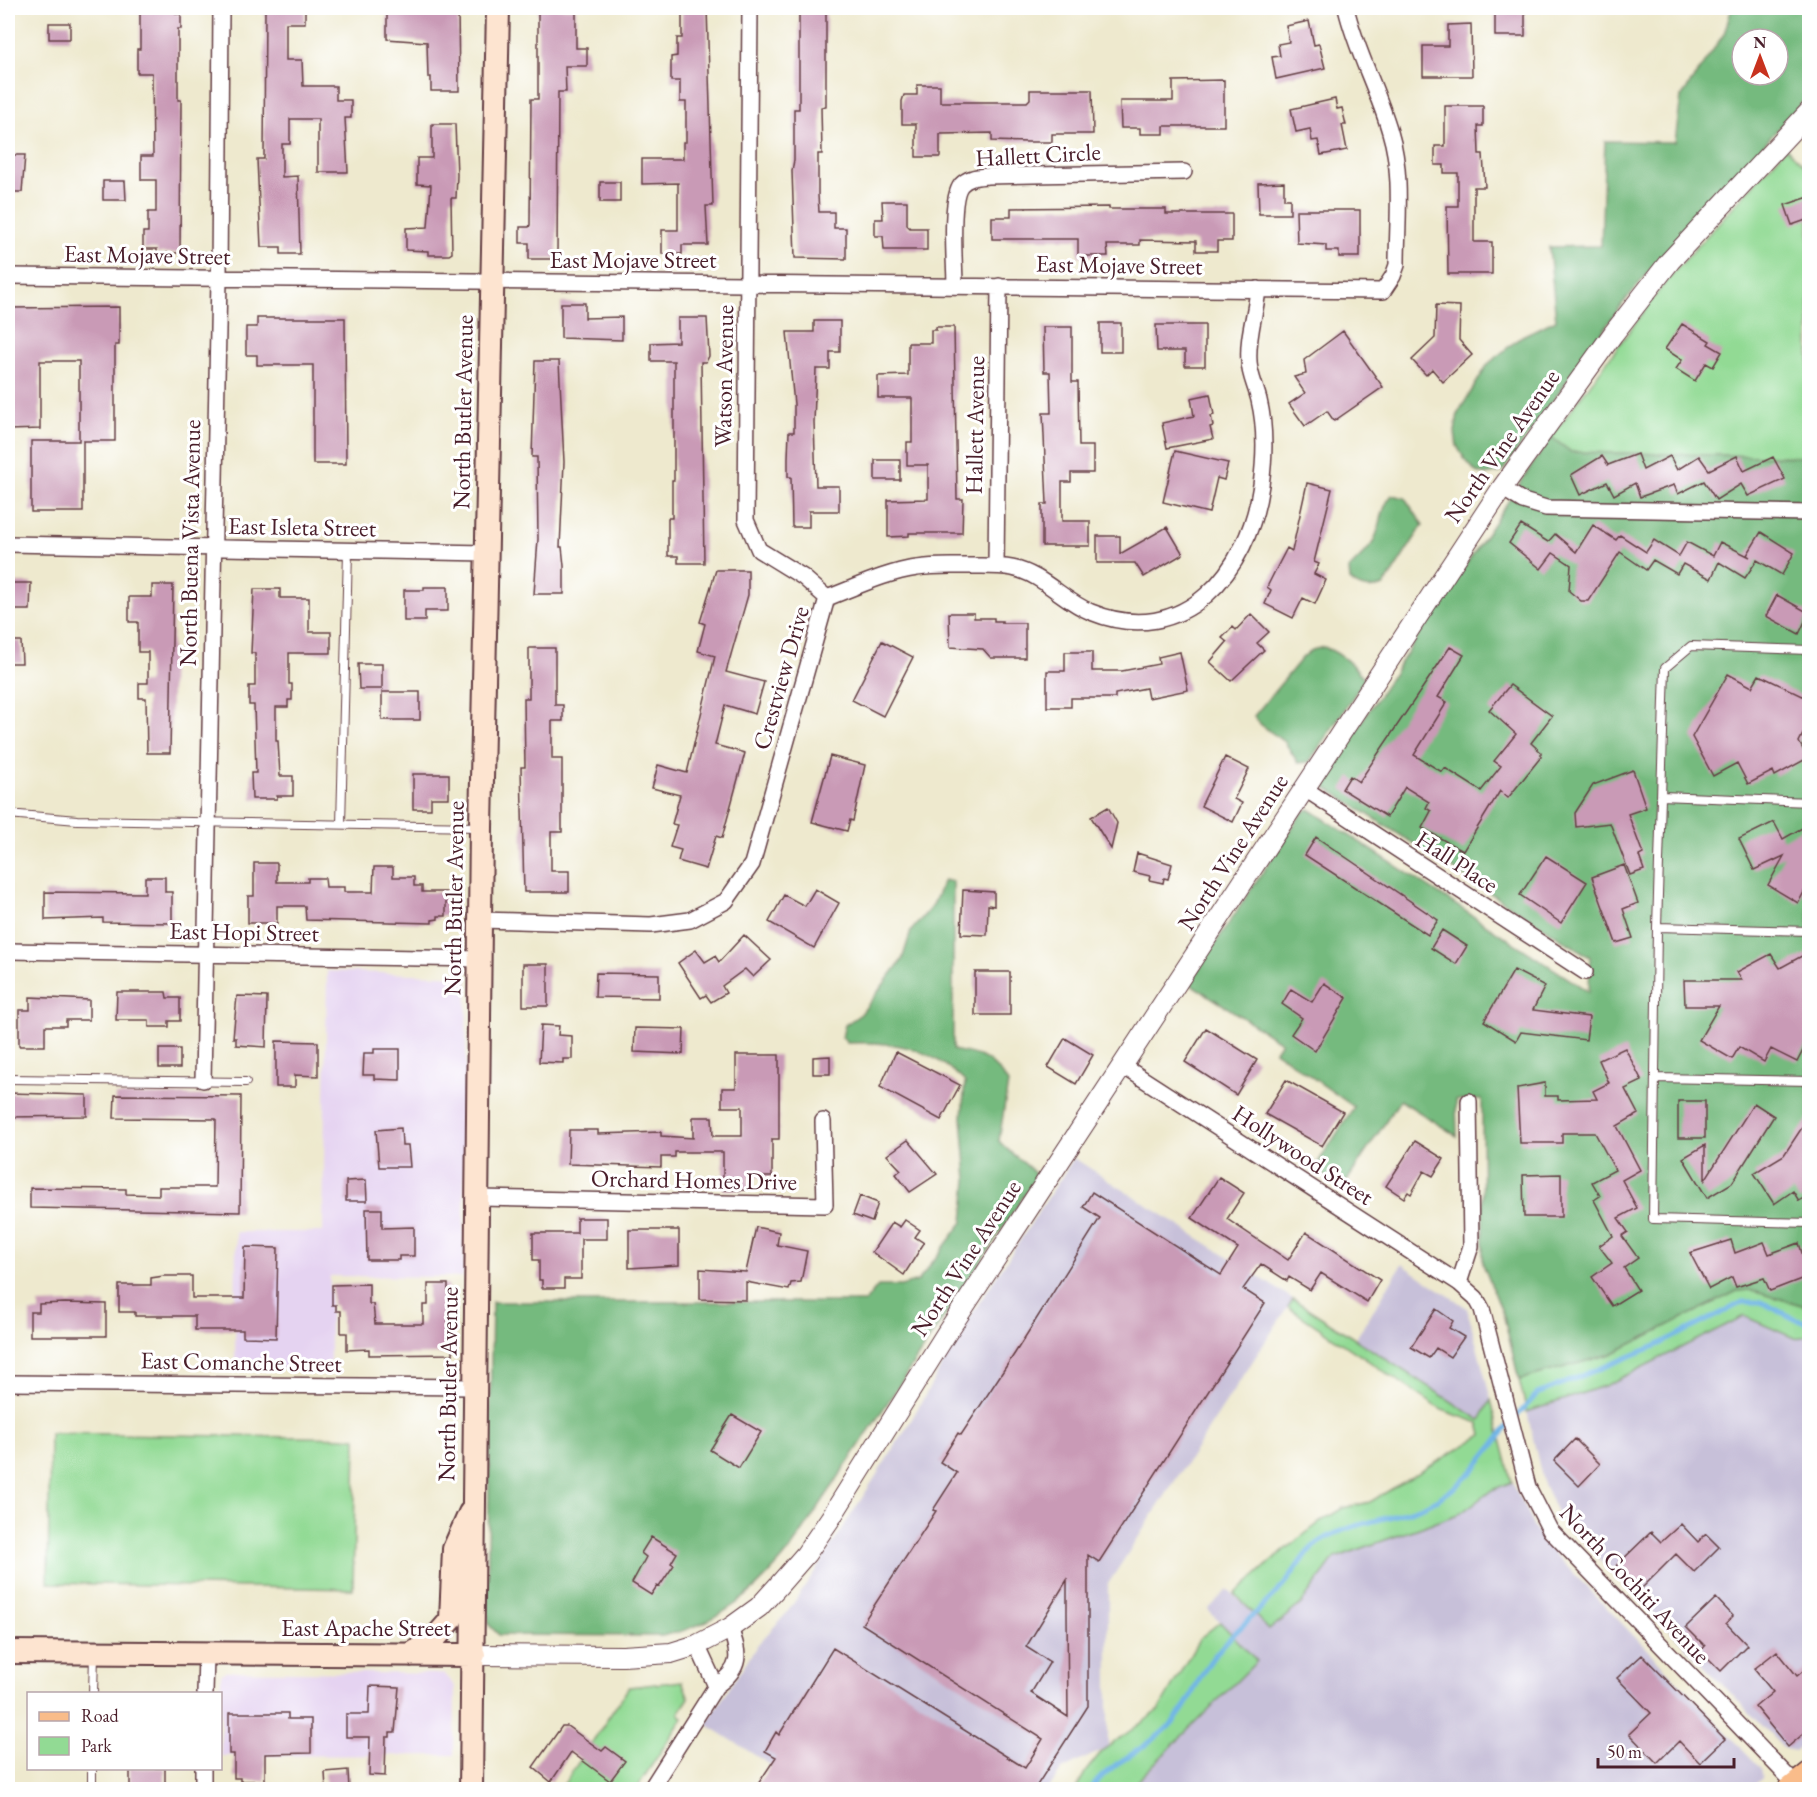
<svg xmlns="http://www.w3.org/2000/svg" width="1817" height="1797" font-family="'EB Garamond',serif">
<style>
.built{fill:#e5d3f1}
.industrial{fill:#c7c0d9}
.green{fill:#92da94;stroke:#6e7c60;stroke-width:1.5}
.forest{fill:#75ba7e;stroke:#606c54;stroke-width:1.5;fill-rule:evenodd}
.lines{fill:none;stroke-linecap:round;stroke-linejoin:round}
.stream{stroke:#71b5e7;stroke-width:5}
.building{fill:#c99ab6;fill-rule:evenodd}
.service-casing{stroke:#633d43;stroke-width:10}
.minor-casing{stroke:#633d43;stroke-width:18}
.tertiary-casing{stroke:#633d43;stroke-width:22}
.secondary-casing{stroke:#633d43;stroke-width:26}
.primary-casing{stroke:#633d43;stroke-width:27}
.service{stroke:#fff;stroke-width:8}
.minor{stroke:#fff;stroke-width:15}
.tertiary{stroke:#fff;stroke-width:20}
.secondary{stroke:#fde4d0;stroke-width:22}
.primary{stroke:#f9bc8a;stroke-width:24}
.labels{text-anchor:middle;stroke-width:6;stroke-linejoin:round;paint-order:stroke}
.street-label{font-size:24px;fill:#4a1f2b;stroke:#fff}
</style>
<rect width="100%" height="100%" fill="#fff"/>
<filter id="ink" filterUnits="userSpaceOnUse"><feTurbulence type="fractalNoise" baseFrequency=".0167" numOctaves="2"/><feDisplacementMap in="SourceGraphic" scale="12" xChannelSelector="R" yChannelSelector="G"/><feConvolveMatrix kernelMatrix="1 2 1 2 8 2 1 2 1" color-interpolation-filters="sRGB"/></filter>
<filter id="wash" filterUnits="userSpaceOnUse"><feTurbulence type="fractalNoise" baseFrequency=".008" numOctaves="4" result="noise"/><feDisplacementMap in="SourceGraphic" scale="24" xChannelSelector="R" yChannelSelector="G"/><feGaussianBlur stdDeviation="1.35" result="paint"/><feColorMatrix in="noise" values="0 0 0 0 0 0 0 0 0 0 0 0 0 0 0 0 0 1.4 0 .05"/><feComposite in="paint" operator="in"/></filter>
<g filter="url(#wash)">
<rect width="100%" height="100%" fill="#eee9ce"/>
<path class="built" d="M327 971 467 976 463 1277 330 1276V1368H235L236 1232H323Z
M226 1671 445 1674 455 1687 454 1755 221 1756V1674Z"/>
<path class="industrial" d="M1074 1158 1293 1299 1108 1584V1747L1062 1770 1048 1789H808L706 1724 758 1644 786 1614 811 1578 909 1424 966 1323Z
M1402 1264 1467 1308 1491 1400 1481 1420 1355 1340Z
M1744 1316 1794 1338 1809 1336V1740L1795 1751 1785 1749 1559 1517 1543 1482 1527 1412 1607 1385Z
M1512 1482 1533 1526 1555 1554 1760 1767 1762 1778 1749 1790H1129L1257 1661 1208 1610 1228 1589 1269 1629 1335 1558 1461 1513 1492 1490Z"/>
<path class="green" d="M1786 148 1809 170V457L1571 452 1551 437 1667 280Z
M1749 1290 1809 1307V1336L1794 1338 1744 1316 1607 1385 1527 1412 1519 1380 1611 1354 1737 1291Z
M1293 1299 1480 1420 1491 1400 1512 1482 1492 1490 1461 1513 1335 1558 1301 1604 1269 1630 1235 1594 1284 1550 1323 1520 1343 1508 1370 1502 1482 1435 1479 1423 1442 1410 1288 1307Z
M50 1433 356 1438 353 1589 48 1583Z
M1220 1622 1257 1661 1129 1789H1076L1086 1771 1102 1751 1158 1711 1200 1638Z
M682 1681 689 1698 679 1713 683 1718 636 1789 560 1790 629 1687Z"/>
<path class="forest" d="M1732 8H1809V95L1656 263 1620 307 1502 472 1485 475 1476 472 1464 458 1457 446 1455 432 1458 413 1488 364 1522 336 1556 320 1549 247 1601 246 1605 141 1675 142 1681 97 1724 34ZM1742 39H1778V75H1742Z
M1551 437 1571 452 1809 457V1307L1749 1290 1737 1291 1611 1354 1519 1380 1504 1317 1483 1264 1482 1100H1456L1457 1136 1400 1100 1343 1187 1314 1169 1354 1107 1275 1051 1281 1042 1189 983 1302 813 1309 809 1589 992 1590 957 1325 787 1322 781Z
M1392 495 1405 498 1423 525 1384 586C1371 590 1360 590 1350 580L1349 569C1356 561 1366 553 1372 544 1382 528 1380 508 1392 495Z
M1324 647C1342 654 1353 665 1365 679L1309 762 1298 763 1285 742 1262 726 1254 716 1303 657 1312 650Z
M944 880 953 882V1050C984 1056 990 1057 1008 1083L999 1141C1011 1155 1026 1162 1037 1176L793 1546C758 1591 719 1625 662 1636L499 1635 489 1625 487 1610 492 1302H865L878 1286H901L918 1281 963 1222 967 1180 962 1117 965 1082C930 1047 896 1041 847 1043L842 1037 845 1025 861 1014 902 960 911 931 933 905Z"/>
<g class="lines">
<path class="stream" d="M1514 1419 1537 1394 1658 1345 1743 1302H1761L1797 1320 1810 1323
M1091 1790C1104 1766 1144 1750 1165 1730 1186 1712 1193 1689 1207 1666 1227 1636 1258 1613 1282 1587 1294 1575 1300 1558 1313 1547 1342 1522 1393 1521 1428 1504 1465 1487 1484 1457 1508 1426"/>
</g>
<g id="blocks">
<path class="building" d="M140 8H176V14H181V29H178V100H181L180 253H157V249H143V232H148V212H156V180H141V156H153L152 73H137V49H140Z
M265 8H305V23H286V60H302L303 86H336V100H351V118H345L348 172H318V119H290V144H282V177L298 176 300 254H281V247H261L257 159H264Z
M387 8H458L459 91H431V77H428L427 42 387 39Z
M538 8H576V48H587V66H565L566 92H558L557 259H529V243H520V227H529L530 225 531 99H538Z
M682 8H707L713 206H706L708 245H682V254H662V230H678V183L642 184V159H683V142H686V102H680V81H671V57L677 56V38H682Z
M799 8H826V106L821 107 822 154H818V195L819 212H834V228H846V259L795 258 792 171 794 160V109H799Z
M1495 12H1525V36H1495Z
M1309 21 1314 45 1319 44 1325 68 1276 79 1272 57 1280 56 1278 44 1289 42 1286 26Z
M49 23H70V39H49Z
M1471 24 1472 76H1423V46H1448V25Z
M1224 80V126H1164V134H1140V128H1121L1120 101H1173V81Z
M917 85H940V102H1027L1030 99V90H1092L1093 134H1052V142H1028L992 141V133L940 134V157H916V124H902V101L904 95H917Z
M1335 99 1337 109 1342 108 1346 125H1342L1347 150 1321 155 1318 140 1312 141 1310 129 1296 132 1291 109Z
M1445 106H1483V126H1478L1479 154H1483L1485 187H1474V242H1492V274H1448L1447 206H1458V173H1444V165H1435V146H1445Z
M432 124H455L457 175 456 198H451L452 253 449 255H428V251L406 250V228L428 227 431 185 417 184V158H432Z
M8 155H25L22 192H8Z
M103 181H125L126 200H103Z
M600 182H620V202H600Z
M1284 182V199H1290V214H1259L1258 183Z
M1809 197V219L1792 225 1785 205Z
M882 201H907V225L910 228H927V250H884L883 236H875V219H883Z
M1109 207V209H1166V214H1232V241H1217V251H1196V241L1140 240V245H1107L1108 256H1078V239H992V217H1011V208Z
M1296 210H1360V257H1339V251H1326V245L1297 243Z
M561 303H585V318L622 317V340L561 338Z
M1436 305 1460 306 1459 340 1472 355 1443 382 1432 369 1426 375 1412 360 1435 338Z
M119 307V345H115V441H83V512H31V441H79V361H40V429L8 430V308Z
M257 318H345L346 464H313V365H257V355H246V327H257Z
M678 318H707L709 356 706 362H701L704 563H678V556H668V518H672V480H674V361H651V343L678 342Z
M814 321H840V352H830V369H816L814 422 816 486H839V511H809V527H792L791 477H788V458L789 432H794V404L787 332H814Z
M1100 323H1121V352H1100Z
M1682 324 1710 341 1708 344 1722 352 1713 367 1706 363 1695 381 1676 369 1682 360 1665 349Z
M1156 325H1205V366H1185V351H1157Z
M936 327H954L957 499H963L962 533H909V536L888 537V500L928 499V465H907V442H912V398H878V376L908 375V343H931V330H936Z
M1043 327H1072V382H1078L1079 446H1093V473H1071V482H1062V521H1090V546H1042V504H1047L1043 413H1051L1050 372H1044Z
M1343 331 1383 387 1334 421 1327 411 1305 426 1289 404 1305 393 1294 377 1306 374 1304 360Z
M535 361H559L564 462 560 547H562L564 566V594H534L538 539 537 457H532Z
M1210 394 1214 415 1211 416 1213 426 1210 427 1213 439 1167 448 1162 423 1194 416 1191 398Z
M1175 451 1228 463 1224 480 1217 478 1209 513 1163 502Z
M1637 454 1643 470 1670 456 1677 470 1699 456 1709 470 1737 456 1744 471 1773 457 1785 479 1748 496 1741 484 1716 500 1704 481 1678 494 1674 485 1640 497 1635 483 1614 495 1607 482 1580 495 1571 475 1602 456 1608 465Z
M875 460H900V480H875Z
M1307 483 1332 489 1314 562 1319 564 1314 574 1326 580 1315 604 1303 598 1293 618 1265 604 1271 590 1267 587 1274 573 1287 548 1292 551Z
M1521 525 1548 542 1555 534 1576 552 1593 525 1616 540 1620 535 1646 552 1654 540 1679 556 1687 542 1713 556 1720 542 1750 557 1747 555 1761 532 1794 553 1782 575 1757 560 1745 578 1719 562 1711 579 1683 564 1677 574 1653 560 1646 570 1620 552 1588 601H1581L1569 591 1571 565 1553 553 1541 569 1509 543Z
M1167 527 1183 554 1144 577 1135 563H1097V536H1120V554Z
M716 570H748V595L726 672 764 682 755 714 725 705 715 745 745 753 722 838 716 836 706 869 678 861 681 850 670 847 677 825 672 824 680 795 652 788 658 765 687 773 715 656 698 651 705 624 700 622Z
M8 583H31L30 610H8Z
M152 585H173L170 753H147L146 698H139V683H148V652H138V622H129V597H152Z
M424 587H448V611H425V621H404V590H424Z
M254 589H280V598H309V632H331V653H289V684H292V700H288V707H276V741H278L280 776H293V796H277V799H252L251 773H256L254 705H249V686H255V653H251Z
M1777 595 1809 613 1799 634 1766 616Z
M949 613H974V618H994V621H1002V623H1025V658H991L983 649 950 647Z
M1251 614 1269 632 1257 643 1264 650 1231 681 1210 662 1227 642 1222 638 1233 627 1236 630Z
M8 641H21L22 663H8Z
M882 641 913 657 883 716 852 700Z
M1450 647 1464 655 1438 697 1447 702 1414 755 1442 772 1445 768 1481 791 1501 766 1494 761 1516 734 1489 710 1510 685 1552 716 1531 743 1541 752V757L1508 798 1500 791 1463 851 1422 828 1431 811 1426 808 1429 802 1405 787 1387 817 1342 789 1350 776 1359 782Z
M529 648H555V705H563V721H552V759H562V832H551V871H569V892H524L521 767H525L524 698H529Z
M1065 652H1092V671H1122L1159 664 1158 657 1180 652 1188 690 1148 698 1146 688 1115 694V698H1071V707H1047V671H1065Z
M358 664H382V689H359Z
M1728 674 1752 687 1759 675 1809 699V722L1799 742 1808 758 1775 776 1773 771 1748 784 1737 763 1713 776 1692 737Z
M382 692H420V720H382Z
M830 756 865 765 853 821 850 820 847 831 812 822Z
M1225 757 1249 769 1234 799 1242 803 1233 822 1201 806Z
M1633 770 1646 808 1628 814 1643 854 1639 856 1644 870 1630 875 1610 823 1576 827 1575 813 1593 785Z
M413 774H449V798H431V809H413Z
M1108 807 1117 823 1111 849 1091 817Z
M1774 822 1783 839 1809 824V883L1798 903 1768 885 1784 856 1754 870 1739 839Z
M1316 837 1438 920 1428 935 1305 855Z
M1137 853 1172 864 1168 879 1164 878 1163 883 1149 880 1150 876 1133 872Z
M1546 856 1587 882 1561 923 1520 895Z
M254 863H277V882H308V878H325L326 887H344V892H373L374 867H393V877H414V886H422V892H446V916H438V919L432 920V923L306 920 305 906H277V923H248V896H254Z
M1624 865 1638 903 1623 909 1633 938 1616 943 1592 877Z
M145 877H165V892H172V923L103 922V918L45 920V892L145 893Z
M815 889 839 903 814 948 769 922 784 895 805 906Z
M963 890 994 892V906L988 905 987 935 961 934Z
M1442 930 1467 946 1456 964 1431 948Z
M744 935 771 960 753 977 745 969 722 986 726 993 711 1002 706 995 701 998 678 963 696 950 705 962 715 956 719 962Z
M1809 952V1039L1797 1062 1771 1049 1764 1062 1739 1047 1732 1059 1699 1040 1719 1006H1685L1684 980H1742L1737 972 1771 954 1780 968Z
M523 964H548V1006H523Z
M1514 970 1545 986 1533 1010 1589 1017 1586 1040 1521 1032 1516 1041 1484 1021Z
M975 972H1010V1015H975Z
M596 973 659 974V998L595 997Z
M1324 983 1347 998 1315 1051 1291 1034 1302 1018 1282 1004 1291 989 1312 1002Z
M117 992H166L167 998H180V1021H169V1027H149V1020H116Z
M237 996 267 997 266 1047 236 1045V1038H233Z
M30 997 89 1000V1020H66V1026H45V1046H19V1010H30Z
M541 1025 559 1026 558 1035 572 1036V1059H563V1063L539 1062Z
M635 1028 684 1029 683 1054 634 1052Z
M1206 1028 1257 1060 1236 1095 1185 1062Z
M1065 1038 1093 1055 1076 1084 1048 1067Z
M276 1041 318 1042V1076L295 1075V1087H276Z
M1625 1048 1642 1081 1625 1089 1638 1114 1617 1126 1640 1170 1622 1180 1637 1208 1618 1218 1628 1232 1622 1236 1638 1258 1624 1268 1638 1290 1612 1306 1592 1277 1612 1263 1599 1246 1613 1236 1594 1200 1600 1196 1592 1182 1615 1170 1595 1133H1562V1143H1520L1517 1088 1545 1083V1096H1558V1100L1597 1099 1593 1091 1609 1083 1599 1060Z
M159 1049H180V1068H159Z
M374 1049H400V1080L374 1079V1075H363L364 1053H374Z
M896 1052 960 1085 941 1120 880 1087Z
M736 1055H779V1139H772V1177H749V1190H723V1152H675V1157H661V1167L568 1164 569 1130H598V1134L661 1132V1136L693 1138V1117H712L713 1136H742V1107H722V1088H736Z
M830 1056V1074H813V1057Z
M1286 1080 1343 1112 1322 1146 1265 1114Z
M8 1093 87 1095V1116L8 1117Z
M115 1095 241 1096 240 1212 30 1208V1188L126 1189V1194L159 1195V1187H215L216 1119 114 1118Z
M1678 1101H1705V1138H1678Z
M1754 1103 1774 1116 1732 1183 1707 1198 1683 1158 1705 1145V1180Z
M1809 1117V1195L1799 1201 1793 1191 1774 1204 1754 1173 1784 1155Z
M401 1128 402 1145H408L410 1167H379L376 1130Z
M908 1140 937 1174 910 1192 896 1174 901 1170 887 1155Z
M1415 1141 1444 1159 1433 1176 1424 1171 1411 1194 1408 1192 1404 1198 1386 1186Z
M1561 1174V1217H1524L1523 1175Z
M1219 1177 1244 1193 1227 1219 1288 1260 1306 1232 1380 1280 1367 1302 1321 1273 1310 1290 1289 1277 1287 1281 1261 1264 1243 1289 1265 1303 1099 1562 1088 1555V1706L1034 1790H754L776 1757 765 1751 776 1732 779 1735 833 1648 1025 1768 1043 1739 862 1624 936 1511 933 1510 957 1473 940 1462 958 1433 961 1435 1015 1353 1100 1218 1083 1207 1092 1192 1221 1275 1238 1248 1192 1218ZM1067 1580V1613L1068 1717 1031 1693 1050 1662 1026 1647Z
M366 1180 367 1201H346V1181Z
M860 1196 878 1203 872 1222 853 1215Z
M366 1209H382V1228L414 1227V1256H399V1260H367Z
M577 1218H607V1239H581V1279H564V1288H542V1280H539V1260H533V1233H577Z
M905 1220 920 1230 915 1237 924 1243 904 1275 872 1252 892 1222 900 1227Z
M756 1227 779 1232 777 1245 807 1251 801 1282 791 1283 789 1290 746 1282V1300L700 1299V1269L746 1272Z
M629 1230H679V1265L629 1268Z
M1731 1240 1735 1253 1764 1242 1769 1254 1799 1243 1809 1276 1770 1291 1764 1278 1736 1287 1732 1277 1709 1289 1690 1253Z
M245 1247 278 1248 276 1338 243 1337V1330H195V1316H135V1312H119V1285H151V1278L164 1276H192V1298H244Z
M369 1284V1304H373L375 1324H423V1305H428V1284H448V1324H453V1354L369 1355V1349L347 1350V1333H341V1311H336V1305H332V1285Z
M65 1303 106 1304V1336H30V1312H39V1304Z
M1436 1309 1453 1321 1449 1328 1464 1337 1450 1357 1436 1348 1429 1358 1411 1347Z
M732 1415 761 1432 739 1468 710 1450Z
M1575 1439 1600 1464 1579 1486 1554 1461Z
M1681 1524 1698 1542 1706 1534 1719 1547 1694 1572 1676 1554 1640 1590 1616 1566 1651 1532 1661 1542Z
M651 1537 677 1553 671 1563 674 1565 659 1587 657 1586 651 1595 632 1583 646 1557 641 1553Z
M1716 1598 1733 1616 1726 1623 1747 1645 1721 1671 1701 1651 1705 1646 1686 1627Z
M1777 1651 1797 1676 1809 1666V1729L1788 1747 1755 1707 1773 1692 1754 1669Z
M1642 1655 1725 1739 1700 1763 1679 1741 1657 1763 1629 1734 1651 1713 1617 1678Z
M370 1686 399 1687 395 1732H390V1737H386L385 1776 369 1775 370 1737H346V1714H369Z
M229 1713H288V1719H311V1753L265 1754V1781H240V1778H234V1754H229Z
M562 1726H567L602 1751 606 1747 625 1761 610 1781 571 1752 551 1782 533 1767Z
M130 1768H165V1790H130Z
M348 1770 349 1790H326L325 1772Z"/>
</g>
</g>
<g filter="url(#ink)">
<use href="#blocks" fill-opacity="0" stroke="#633d43" stroke-width="1.5"/>
<g class="lines">
<g class="service-casing">
<path id="service" d="M1810 650 1691 646 1665 668 1657 927 1653 1219 1810 1223
M1661 796 1810 802
M8 814 77 820 479 827
M341 824 348 551
M1657 927 1810 931
M1656 1078 1810 1081
M8 1079 246 1082
M93 1694 94 1654
M656 1780 670 1790
M92 1790V1768"/>
</g>
<g class="minor-casing">
<path id="minor" d="M750 8 746 520 759 550 803 577 827 598
M1346 8C1356 51 1378 90 1390 132 1403 174 1397 222 1397 265L1393 276 1383 291
M8 276 1383 291
M955 285C955 265 949 200 961 185 968 177 978 177 987 176L1184 172
M1502 488 1523 501 1546 508 1810 513
M8 544 487 553
M996 566 999 286
M827 598C856 587 887 572 917 568 934 565 951 566 967 566 982 566 998 565 1012 568 1043 574 1063 601 1091 612 1184 650 1249 571 1261 485 1265 456 1266 429 1259 400 1256 387 1249 374 1249 361 1247 336 1256 313 1258 289
M1305 789 1585 972
M480 920 651 925 690 920 726 901 752 864 827 598
M8 951 480 959
M1123 1066 1459 1283 1476 1298 1482 1309 1528 1487 1550 1530 1796 1785
M203 1080 219 279 221 8
M479 1198 825 1205 823 1121
M1459 1283 1471 1246 1469 1101
M8 1383 474 1387
M697 1645 716 1686
M205 1694 206 1654
M203 1790V1768
M650 1790 716 1686C742 1668 740 1655 730 1628"/>
</g>
<g class="tertiary-casing">
<path id="tertiary" d="M474 1655 623 1656 671 1653 697 1645 730 1628 759 1607 778 1586 806 1554 830 1519 946 1334 1502 488 1613 334 1670 261 1810 111"/>
</g>
<g class="secondary-casing">
<path id="secondary" d="M8 1652 474 1655
M411 1655 437 1636 451 1620 454 1549 470 1513
M471 1790 481 827 498 8"/>
</g>
<g class="primary-casing">
<path id="primary" d="M1790 1790 1810 1774"/>
</g>
<use href="#service" class="service"/>
<use href="#minor" class="minor"/>
<use href="#tertiary" class="tertiary"/>
<use href="#secondary" class="secondary"/>
<use href="#primary" class="primary"/>
</g>
</g>
<g class="labels">
<g class="street-label">
<text transform="translate(1038 155) rotate(-3)" y="8">Hallett Circle</text>
<text transform="translate(147 255) rotate(1)" y="8">East Mojave Street</text>
<text x="633" y="268">East Mojave Street</text>
<text transform="translate(1119 265) rotate(1)" y="8">East Mojave Street</text>
<text transform="translate(724 376) rotate(-89)" y="8">Watson Avenue</text>
<text transform="translate(463 412) rotate(-89)" y="8">North Butler Avenue</text>
<text transform="translate(975 425) rotate(-89)" y="8">Hallett Avenue</text>
<text transform="translate(1502 446) rotate(-55)" y="8">North Vine Avenue</text>
<text transform="translate(302 527) rotate(1)" y="8">East Isleta Street</text>
<text transform="translate(190 543) rotate(-89)" y="8">North Buena Vista Avenue</text>
<text transform="translate(781 678) rotate(-74)" y="8">Crestview Drive</text>
<text transform="translate(1233 852) rotate(-57)" y="8">North Vine Avenue</text>
<text transform="translate(1457 862) rotate(33)" y="8">Hall Place</text>
<text transform="translate(454 898) rotate(-89)" y="8">North Butler Avenue</text>
<text transform="translate(244 932) rotate(1)" y="8">East Hopi Street</text>
<text transform="translate(1303 1155) rotate(33)" y="8">Hollywood Street</text>
<text transform="translate(694 1180) rotate(1)" y="8">Orchard Homes Drive</text>
<text transform="translate(966 1258) rotate(-57)" y="8">North Vine Avenue</text>
<text transform="translate(241 1362) rotate(1)" y="8">East Comanche Street</text>
<text transform="translate(448 1384) rotate(-89)" y="8">North Butler Avenue</text>
<text transform="translate(1635 1584) rotate(47)" y="8">North Cochiti Avenue</text>
<text x="366" y="1636">East Apache Street</text>
</g>
</g>
<rect width="1817" height="1797" fill="none" stroke="#fff" stroke-width="30"/>
<rect x="27" y="1692" width="195" height="78" fill="#ffffff" stroke="#b7a5aa" stroke-width="1.5"/>
<rect x="39" y="1712" width="30" height="9" fill="#f9bc8a" stroke="#b7a5aa" stroke-width="1.5"/>
<text x="81" y="1722" font-size="18" fill="#4a1f2b">Road</text>
<rect x="39" y="1737" width="30" height="18" fill="#92da94" stroke="#b7a5aa" stroke-width="1.5"/>
<text x="81" y="1752" font-size="18" fill="#4a1f2b">Park</text>
<g transform="translate(1760 57)"><circle r="28" fill="#ffffff" stroke="#b7a5aa" stroke-width="1.5"/>
<path d="M0-4.5L10 22L0 15L-10 22Z" fill="#c8321e"/>
<text y="-9" font-size="16" font-weight="bold" text-anchor="middle" fill="#4a1f2b">N</text>
</g>
<path d="M1598 1758v9h136v-9" fill="none" stroke="#4a1f2b" stroke-width="3"/>
<text x="1607" y="1758" font-size="18" fill="#4a1f2b" stroke="#ffffff" stroke-width="4.5" paint-order="stroke">50 m</text>
</svg>
